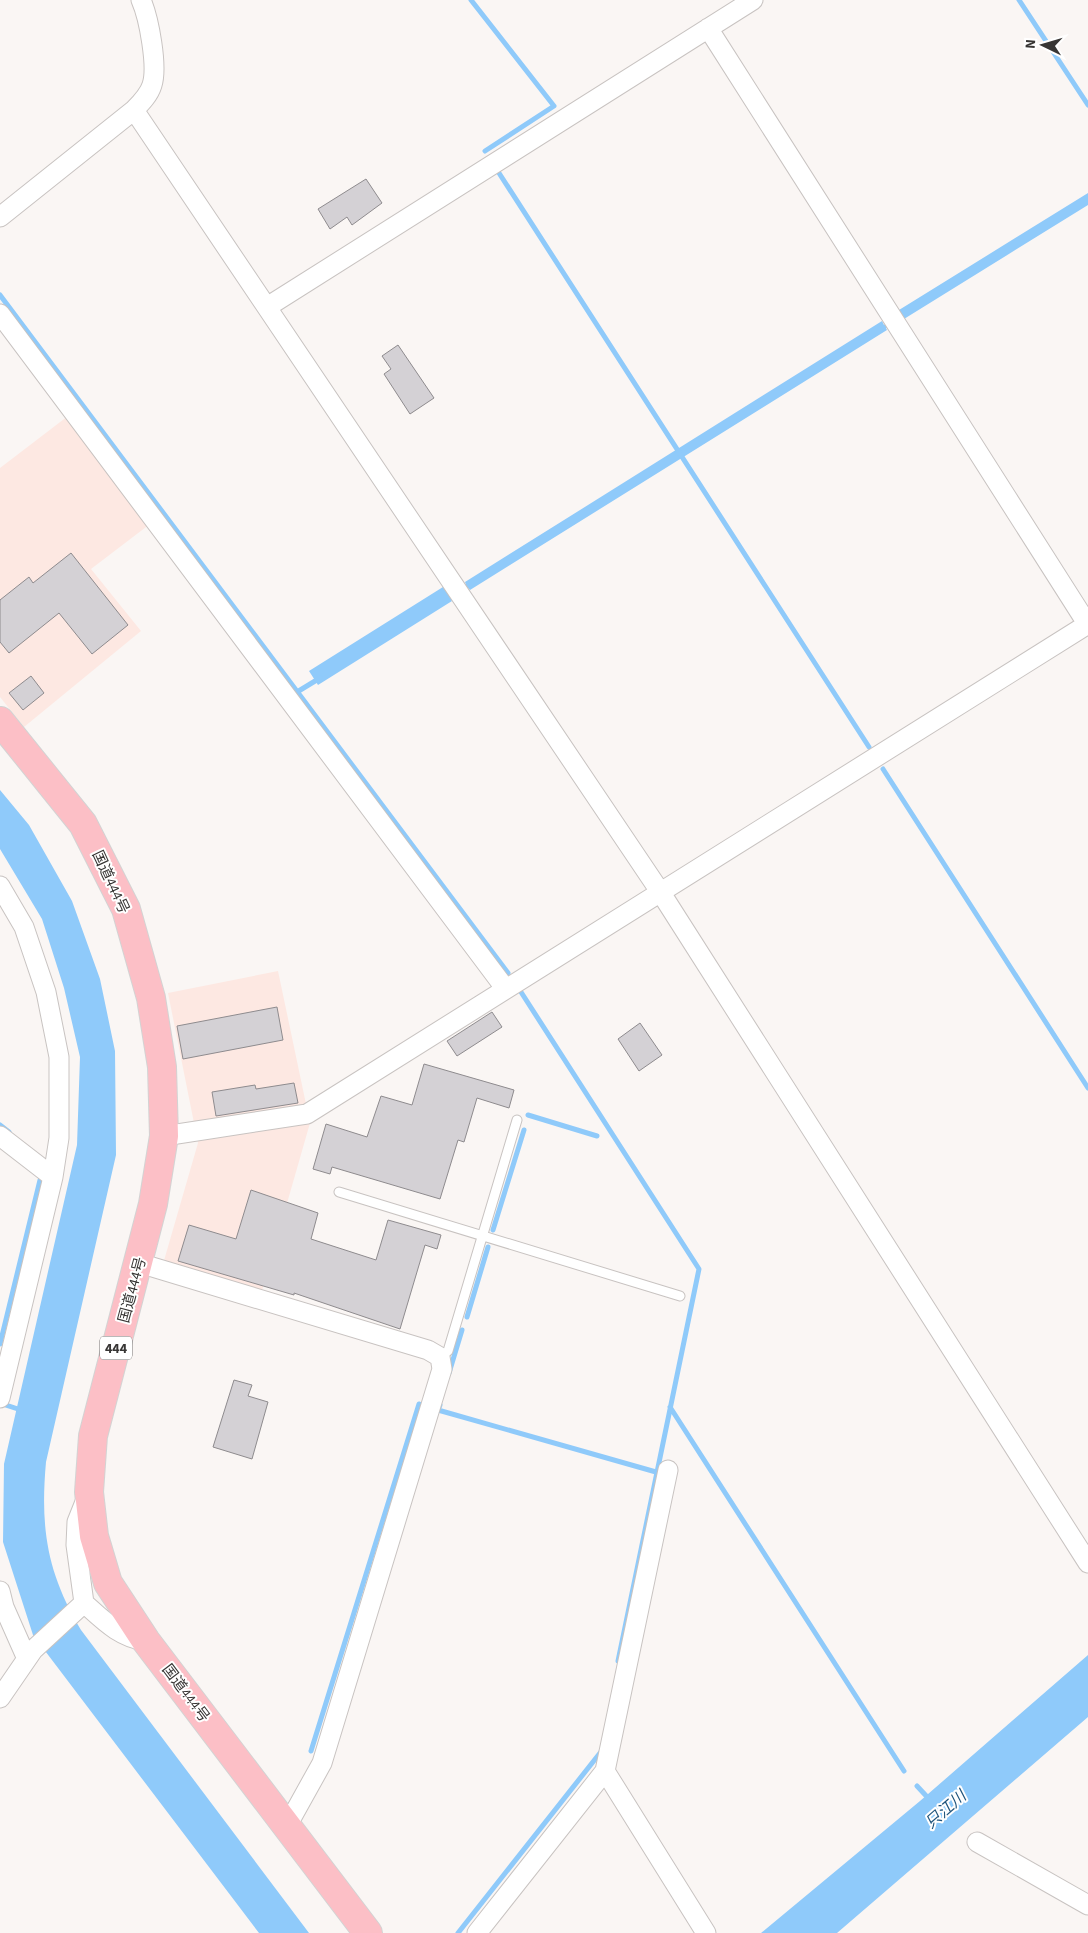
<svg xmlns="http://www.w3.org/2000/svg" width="1088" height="1933" font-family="'Source Sans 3','Noto Sans JP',sans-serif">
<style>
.commercial{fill:#fde8e2}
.water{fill:#8fcafa}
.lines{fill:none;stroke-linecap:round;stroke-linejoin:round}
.stream{stroke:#8fcafa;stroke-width:5}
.building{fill:#d4d1d5;stroke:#8e8b8e}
.service-casing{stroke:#c8c3c1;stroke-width:11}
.minor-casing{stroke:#c8c3c1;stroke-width:21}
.trunk-casing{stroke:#d3d3d3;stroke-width:30}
.service{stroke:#fff;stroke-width:9}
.minor{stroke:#fff;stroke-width:19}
.trunk{stroke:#fcbfc6;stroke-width:28}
.labels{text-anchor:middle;stroke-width:4;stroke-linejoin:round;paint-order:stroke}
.shield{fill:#fff;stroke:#747272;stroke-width:1}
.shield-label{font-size:14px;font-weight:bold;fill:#383635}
.street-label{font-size:15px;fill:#383635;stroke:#fff}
.water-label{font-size:16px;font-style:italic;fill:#1f547c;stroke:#fff}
</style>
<rect width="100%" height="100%" fill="#faf6f4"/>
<path class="commercial" d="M68 416 150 524 91 569 141 631 24 727 0 697V468Z
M278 971 310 1123 261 1294 163 1264 198 1143 168 993Z"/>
<path class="water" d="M1088 193V205L904 319 903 317 886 328 887 330 470 590 468 588 451 599 452 601 318 685 309 671 443 587 449 595 466 585 465 582 882 321 884 325 901 314 899 310Z
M0 790 29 825 72 901 100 979 115 1051 116 1155 46 1462C40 1528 47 1573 81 1630L309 1933H259L33 1635 3 1542 4 1464 77 1145 80 1057 64 988 42 919 0 849Z
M1088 1655V1717L844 1927 837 1933H761L920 1801Z"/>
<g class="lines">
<path class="stream" d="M471 0 554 106 485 151
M1019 0 1088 105
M499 173 869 747
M0 295 508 973
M297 692 320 678
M883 769 1088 1088
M521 992 699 1269 618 1661
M528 1115 597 1136
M0 1125 9 1132
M493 1230 524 1130
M467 1317 488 1247
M0 1344 40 1180
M449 1373 462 1330
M0 1403 21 1410
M440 1405 438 1410 656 1472
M670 1407 904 1771
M311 1751 419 1404
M917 1786 930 1800
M458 1933 600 1753"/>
</g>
<path class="building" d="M366 179 382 203 352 225 347 217 330 229 318 209Z
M398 345 434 398 410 414 384 374 391 369 382 356Z
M71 553 128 625 92 654 59 613 9 653 0 642V600L29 577 33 583Z
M31 676 44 693 23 710 9 693Z
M277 1007 283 1040 183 1059 177 1026Z
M492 1012 502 1027 457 1056 447 1041Z
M640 1023 662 1055 639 1071 618 1039Z
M424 1064 514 1090 509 1108 477 1098 464 1142 458 1140 440 1199 332 1167 330 1174 313 1169 326 1124 367 1137 381 1096 412 1105Z
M294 1083 298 1103 216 1116 212 1092 255 1085 256 1089Z
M251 1190 318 1213 311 1239 376 1260 388 1220 441 1235 437 1249 425 1245 400 1329 294 1293V1295L178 1261 189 1225 236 1239Z
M234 1380 252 1385 248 1396 268 1402 252 1459 213 1447Z"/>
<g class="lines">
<g class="service-casing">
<path id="service" d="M339 1192 680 1296
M440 1357 448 1351 517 1120"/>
</g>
<g class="minor-casing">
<path id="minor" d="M708 28 1088 625
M134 110 661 893 1088 1563
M0 217 134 110C141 103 149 95 152 85 158 67 149 18 141 0
M267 307 753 0
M0 314 505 988
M0 886 24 927 46 992 59 1057V1138L53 1177 0 1398
M0 1136 53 1177
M164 1136 307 1114 1088 624
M139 1263 428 1350 440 1357 442 1369 322 1763 287 1826
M0 1591 4 1607 27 1659
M84 1603C103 1620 120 1638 146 1641
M0 1698 33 1650 84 1603 76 1545 77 1522 87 1497
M605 1771 706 1933
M977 1842 1088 1905
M477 1933 605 1771 668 1470"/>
</g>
<g class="trunk-casing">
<path id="trunk" d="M0 721 83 824 126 909 151 998 162 1067 164 1136 153 1204 93 1436 89 1492 94 1536 108 1583 146 1641 368 1933"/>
</g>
<use href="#service" class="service"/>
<use href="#minor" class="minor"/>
<use href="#trunk" class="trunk"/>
</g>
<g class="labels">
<rect class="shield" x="100" y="1336.5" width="32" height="23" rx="4"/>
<g class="shield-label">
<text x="116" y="1353">444</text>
</g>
<g class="street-label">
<text transform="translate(111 882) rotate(65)" y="5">国道444号</text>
<text transform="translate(132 1290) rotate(-75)" y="5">国道444号</text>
<text transform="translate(186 1693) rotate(53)" y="5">国道444号</text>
</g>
<g class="water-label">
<text transform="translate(945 1809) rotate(-41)" y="6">只江川</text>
</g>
</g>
<g transform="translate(1043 45) rotate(275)" stroke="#ffffff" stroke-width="4" paint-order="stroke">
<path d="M0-4L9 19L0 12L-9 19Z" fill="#383635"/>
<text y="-8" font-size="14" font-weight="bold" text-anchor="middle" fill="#383635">N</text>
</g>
</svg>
